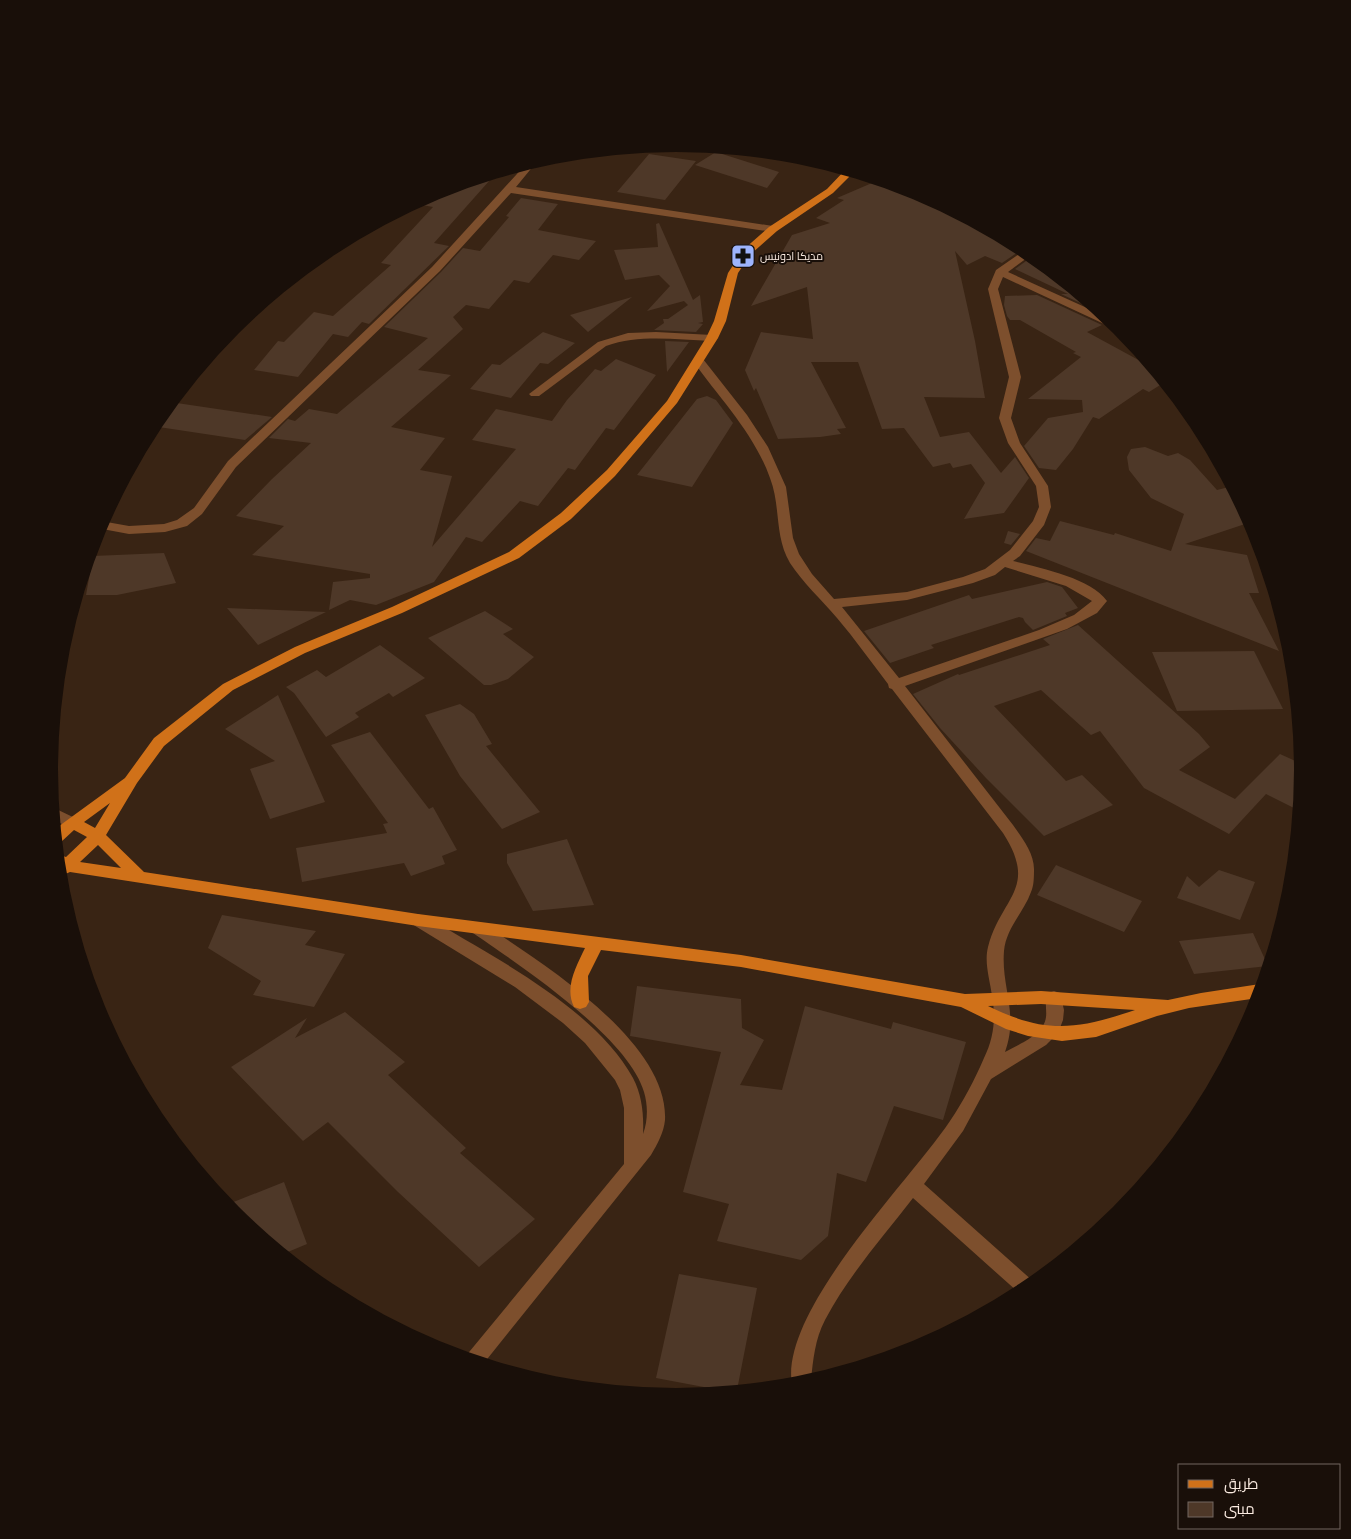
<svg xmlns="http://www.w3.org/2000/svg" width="1351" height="1539" font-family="Ubuntu,Cairo,sans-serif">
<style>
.building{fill:#4e3828}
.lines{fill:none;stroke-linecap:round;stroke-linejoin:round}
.minor{fill:#7d4f2d;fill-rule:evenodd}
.major{fill:#d07119;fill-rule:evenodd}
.labels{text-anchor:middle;stroke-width:4;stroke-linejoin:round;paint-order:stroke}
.far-poi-label{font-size:11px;fill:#fbece2;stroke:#190f09;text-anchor:start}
</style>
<rect width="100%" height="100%" fill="#392414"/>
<path class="building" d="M716 152 779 172 767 188 695 165Z
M649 154 696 161 665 200 617 192Z
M498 171 434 243 449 246 369 324 362 322 348 337 333 334 298 377 254 370 278 341 284 342 314 312 333 316 391 265 381 263 433 207 411 203 436 190Z
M879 180 916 191 1024 248 1002 263 985 256 967 265 955 251 975 341 985 398 924 397 940 437 969 432 1001 473 1015 457 1029 478 1004 513 964 519 985 483 971 464 953 468 950 463 933 467 904 428 882 429 858 362H811L846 428 837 429 841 434 820 437 778 439 756 388 754 391 745 370 761 332 813 339 807 287 751 306 792 235 830 223 816 218 844 200 837 198Z
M521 198 558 204 538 230 596 241 579 260 553 255 529 283 514 280 489 309 466 305 453 317 463 329 418 370 451 375 391 427 445 438 420 470 452 476 432 547 516 449 472 440 496 409 552 421 567 400 595 369 601 371 616 359 656 375 614 430 606 428 575 470 568 468 538 506 520 501 482 542 466 537 434 582 376 605 350 600 329 610 333 582 370 578V574L252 555 284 526 236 516 272 479 311 443 269 438 288 419 295 421 309 409 337 414 428 338 384 327 441 272 463 248 480 251 509 217 506 216Z
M659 223 693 300 700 295 703 322 698 323 703 324 696 332 654 330 664 323 663 319H668L688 305 684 301 647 311 670 286 659 275 625 280 614 250 658 247 656 224Z
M1033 256 1073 289 1070 294H1079L1102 313 1061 294H1068L1015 269Z
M1037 295 1102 325 1087 332 1144 363 1147 361 1165 382 1149 392 1143 389 1099 419 1093 417 1073 449 1056 470 1039 468 1024 446 1048 418 1083 412 1082 400 1028 399 1081 357 1073 353 1076 352 1020 320H1010L1007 316 1004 305 1005 296Z
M632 297 588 332 570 315Z
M543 332 575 343 548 364 540 363 511 398 470 389 492 364 500 365Z
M665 341 689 342 667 372Z
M707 396 716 400 733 423 692 487 637 475 697 399Z
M170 402 272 417 245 440 152 426Z
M1145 447 1168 456 1178 453 1190 460 1217 490 1229 487 1235 493 1251 522 1185 544 1247 555 1259 593H1249L1279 651 1026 551 1036 538 1050 541 1060 521 1114 535 1115 533 1171 551 1184 514 1151 498 1129 470 1127 457 1131 449Z
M1008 531 1020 534 1011 545 1004 543Z
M164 553 176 583 117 595H86L93 556Z
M1047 582 1062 587 1078 608 1065 613 1067 616 1033 630 1025 622 1023 618 1019 617 931 645 934 648 890 663 864 631 969 595 972 599Z
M227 608 326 612 258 645Z
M485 611 513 629 503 634 534 657 508 679 491 685H484L428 638Z
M1078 625 1199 734 1210 747 1179 770 1235 799 1280 754 1302 764 1298 810 1266 794 1229 834 1144 788 1100 731 1091 735 1041 690 994 706 1066 781 1082 775 1113 805 1044 836 986 778 940 728 913 694 958 674 959 675 1050 645 1043 639Z
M380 645 425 678 393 697 389 693 355 713 359 717 326 737 294 693 286 687 317 670 326 677Z
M1254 651 1283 709 1177 711 1152 652Z
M278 695 325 802 270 819 250 769 275 761 225 729Z
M460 704 474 714 492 744 486 746 540 812 502 829 460 776 425 715Z
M370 732 429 809 433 807 457 850 442 856 445 864 411 876 404 863 302 882 296 848 387 833 383 824 388 823 331 745Z
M567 839 594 905 533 911 507 863V854Z
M1056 865 1142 901 1124 932 1037 895Z
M1219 870 1255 882 1240 920 1177 898 1187 876 1199 887Z
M222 915 316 931 305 945 345 954 314 1007 253 995 261 981 208 948Z
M1253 933 1268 966 1194 974 1179 941Z
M637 986 741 999 742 1028 764 1040 740 1085 782 1090 805 1006 891 1029 893 1022 966 1042 943 1120 894 1106 866 1182 837 1173 828 1236 801 1260 717 1241 729 1204 683 1192 721 1052 630 1036Z
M345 1012 405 1062 388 1075 466 1148 460 1153 535 1219 479 1267 398 1192 328 1122 303 1141 231 1067 307 1018 295 1038Z
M284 1182 307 1244 283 1254 232 1212 226 1205Z
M679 1274 757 1288 737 1390 725 1391 656 1378Z"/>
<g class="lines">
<path class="minor" d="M539 159 516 187 773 226 778 229 773 232 511 193 440 271 236 467 202 514 187 526 165 532 129 534 97 528 101 521 129 526 164 524 177 520 194 508 228 461 432 267 527 163Z
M1025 250 1031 255 1008 272 1109 318 1121 330 1115 329 1003 277 998 289 1021 377 1011 418 1020 443 1048 486 1051 507 1044 525 1020 556 1013 561C1040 568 1091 578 1107 601L1097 613 1067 629 905 686 1013 825C1022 838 1034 853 1034 869 1034 876 1034 886 1031 892 1024 912 1006 928 1004 951 1001 988 1019 1013 1005 1052 1019 1044 1044 1035 1046 1017 1047 1009 1044 1001 1048 993L1054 991 1060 993 1064 1010 1063 1020 1058 1033 1046 1045 991 1079 963 1131 924 1184 1034 1282 1019 1293 913 1198C883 1237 848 1276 825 1320 815 1339 813 1360 811 1380L792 1385C779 1311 909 1182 950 1121 963 1102 975 1079 984 1058 994 1038 996 1017 992 996 990 980 984 963 988 947 1001 897 1039 889 1003 833L892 689 889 688 888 684C871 662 855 639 837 618 821 599 803 583 790 563 774 536 781 506 770 478 754 433 720 399 693 361L695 359H703L747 415 768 447 786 487 793 538 799 554 812 574 834 599 907 592 963 577 985 569 1010 550 1033 521 1039 507 1036 486 1008 443 999 418 1009 377 988 289 996 270ZM1005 567 1066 586 1092 601 1074 615 1039 630 899 678 842 607 907 600 973 583 995 575Z
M656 332 712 335 718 338 712 341C676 340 640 334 606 346L539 396H531L529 394 598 342 628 333Z
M52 807 77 819 80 823 77 827C68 830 62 824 54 819Z
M418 914C434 919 450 931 464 939 521 972 601 1019 633 1078 642 1095 644 1115 643 1134 648 1121 648 1105 644 1092 628 1037 521 966 473 933L471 929 473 925 479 923 485 925C542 963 669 1042 665 1120 664 1132 657 1145 651 1155L484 1363 465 1357 624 1164V1108L620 1090 615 1080 585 1043 563 1023 515 987 412 924 410 920 412 916Z"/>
<path class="major" d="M846 169 854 172 833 193 777 231 751 254 738 273 726 321 718 338 677 403 615 476 571 519 519 558 402 613 305 653 233 690 164 746 137 783 106 835 144 872 418 914 741 955 965 994 1041 991 1168 1000 1201 993 1260 984 1262 985 1258 998 1189 1008 1157 1016 1096 1037 1062 1041 1028 1036 1006 1029 961 1007 741 967 601 950 588 976 589 1002 586 1007 580 1009 574 1007C564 987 577 965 585 948L418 926 70 872 63 875 59 874 57 854 66 857 87 837 74 830 61 842 56 843 55 829 125 778 154 738 223 684 295 647 392 607 509 552 561 513 607 470 667 401 706 338 714 321 728 273 743 250 769 227 827 189ZM110 803 95 828 84 822ZM98 845 121 868 80 862ZM1041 1004 1135 1010C1076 1030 1045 1034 988 1006Z"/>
</g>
<defs>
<g id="pharmacy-square" transform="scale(1.25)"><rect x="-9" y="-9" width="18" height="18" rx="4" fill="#9db4fd" stroke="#190f09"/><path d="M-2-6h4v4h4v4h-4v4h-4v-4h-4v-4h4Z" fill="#111"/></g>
</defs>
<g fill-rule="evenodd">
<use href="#pharmacy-square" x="743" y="256"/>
</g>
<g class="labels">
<g class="far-poi-label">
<text x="760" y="260">مديكا ادونيس</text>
</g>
</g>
<path d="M0 0H1351V1539H0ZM58 770a618 618 0 1 1 1236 0a618 618 0 1 1-1236 0Z" fill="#190f09" fill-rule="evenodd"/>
<rect x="1178" y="1464" width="162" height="65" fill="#190f09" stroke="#736760"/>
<rect x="1188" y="1480" width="25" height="8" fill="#d07119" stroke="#736760"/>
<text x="1224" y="1489" font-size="15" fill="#fbece2">طريق</text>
<rect x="1188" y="1502" width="25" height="15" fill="#4e3828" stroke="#736760"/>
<text x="1224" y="1514" font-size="15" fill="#fbece2">مبنى</text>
</svg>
